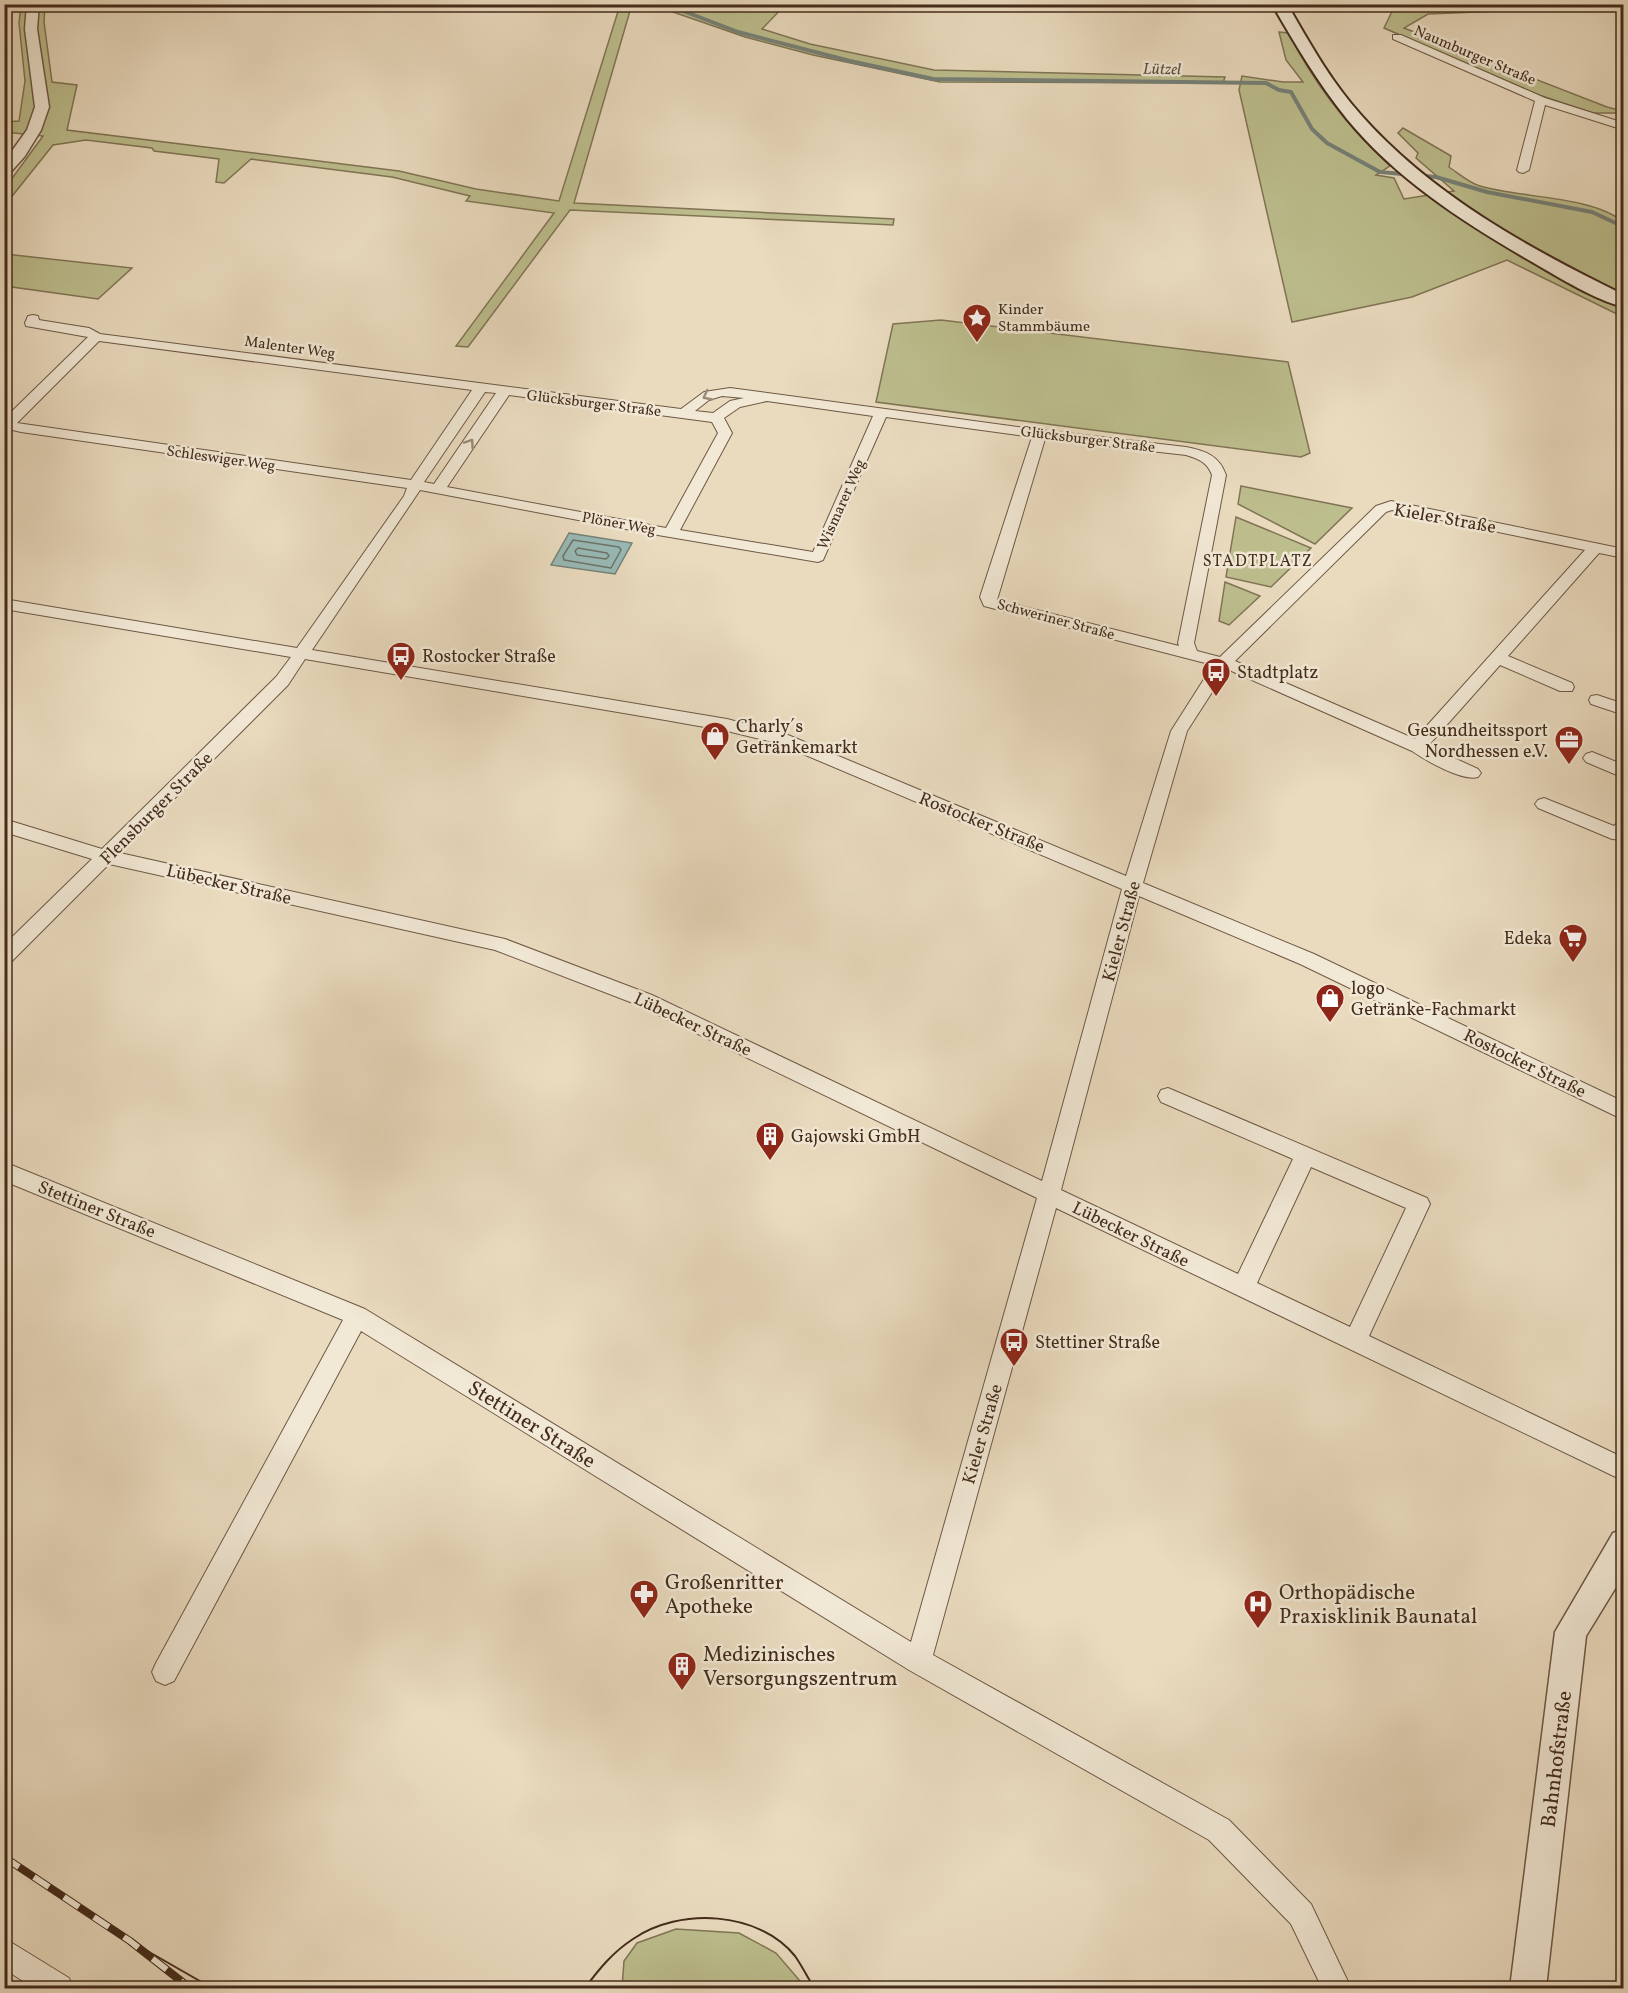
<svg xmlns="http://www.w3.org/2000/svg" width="1628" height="1993" font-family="Vollkorn,serif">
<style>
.green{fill:#bdbe8e;stroke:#807555;stroke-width:1.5}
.water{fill:#98bab6;stroke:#768178;stroke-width:1.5}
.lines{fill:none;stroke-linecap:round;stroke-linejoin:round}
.shore{stroke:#6e7369;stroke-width:1.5}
.stream{stroke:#768178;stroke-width:4}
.minor-casing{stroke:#6e5845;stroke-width:2}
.tertiary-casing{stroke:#6e5845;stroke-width:3}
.secondary-casing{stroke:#442c1c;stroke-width:4}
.minor{fill:#f1e8d5;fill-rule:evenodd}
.tertiary{fill:#f1e8d5;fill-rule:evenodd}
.secondary{fill:#f1e8d5;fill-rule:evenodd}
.tram{stroke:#442c1c;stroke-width:2}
.rail-casing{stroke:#442c1c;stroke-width:8}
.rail{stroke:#f1e8d5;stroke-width:6;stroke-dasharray:18;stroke-linecap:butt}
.oneway{stroke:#9a8a78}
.labels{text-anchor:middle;stroke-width:5;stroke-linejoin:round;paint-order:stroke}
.far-street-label{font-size:15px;fill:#442c1c;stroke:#f1e8d5}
.far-poi-label{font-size:15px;fill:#442c1c;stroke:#f1e8d5;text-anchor:start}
.far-water-label{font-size:16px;font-style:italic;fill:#595042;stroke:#f1e8d5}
.far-neighbourhood-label{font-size:16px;letter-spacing:1.5px;fill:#442c1c;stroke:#f1e8d5}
.street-label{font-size:18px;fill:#442c1c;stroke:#f1e8d5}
.poi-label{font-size:18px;fill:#442c1c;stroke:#f1e8d5;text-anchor:start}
.near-street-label{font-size:21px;fill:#442c1c;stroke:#f1e8d5}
.near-poi-label{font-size:21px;fill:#442c1c;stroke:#f1e8d5;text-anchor:start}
</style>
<rect width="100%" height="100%" fill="#eadbbf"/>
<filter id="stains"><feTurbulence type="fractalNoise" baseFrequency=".00333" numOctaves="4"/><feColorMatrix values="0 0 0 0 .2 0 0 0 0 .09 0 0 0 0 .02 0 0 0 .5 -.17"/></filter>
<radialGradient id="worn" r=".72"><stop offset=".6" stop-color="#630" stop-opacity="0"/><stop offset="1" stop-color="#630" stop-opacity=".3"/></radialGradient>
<path class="green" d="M632 4 574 203 894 219 893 225 570 210 468 347 456 346 554 213 466 201 470 196 392 177 251 159 224 183 216 182 219 159 154 151 152 148 86 140 53 145 5 205V188L43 136 5 132V122L19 121 25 81 19 23 21 5H45L44 22 52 82 77 85 67 130 399 171 476 189 559 201 620 5Z
M653 5H785L762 29 810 44 934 70 1225 77 1223 83 940 82 813 55 745 37Z
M1395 5H1412L1410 10 1623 5V6L1428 14 1404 28 1607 107 1623 111V113H1593L1539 95 1384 28Z
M1279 32 1289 33C1314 85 1348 127 1390 166L1376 175 1394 178 1404 199 1454 191 1416 158 1418 153 1398 133 1403 128 1451 156 1449 167C1458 173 1469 183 1480 186 1519 198 1594 196 1623 222V317L1507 260 1412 297 1292 322 1239 90 1242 76 1283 82H1303L1286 60Z
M5 254 132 268 98 299 5 286Z
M941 320 1288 362 1310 453 1301 457 876 402 893 324Z
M1241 486 1352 508 1315 544 1238 504Z
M1236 517 1311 548 1271 587 1226 577Z
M1225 582 1260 596 1229 625 1219 621Z
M676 1929 739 1933 776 1953 806 1988H622L624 1961 637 1943Z"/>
<path class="water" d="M569 533 632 543 615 574 551 565Z"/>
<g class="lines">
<path class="shore" d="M573 540 619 547 621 550 611 568 564 560 563 556Z
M578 548 607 553 609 556 606 559 577 555 575 551Z"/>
<path class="stream" d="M665 4 738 32 850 61 933 79 1266 83 1279 90 1291 92 1312 129 1327 143 1380 172 1436 177 1487 192 1592 212 1624 227"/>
<g class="minor-casing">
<path id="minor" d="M1393 35H1401L1545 98 1624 123V130L1545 105 1529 170 1523 173 1519 172 1517 170 1535 101 1393 39Z
M33 315 38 316 39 320 89 328 100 334 681 409 704 392 730 388 1040 430 1186 447C1205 451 1219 455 1226 475L1194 643 1197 651 1220 657 1376 506 1391 501 1624 549V558L1599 553 1508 656 1572 683 1574 687 1572 691H1560L1500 665 1428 746 1478 769 1481 773 1478 777C1463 782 1425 760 1412 751L1227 669 1187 731 1143 883 1314 954 1624 1102V1120L1300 964 1139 896 1061 1190 1238 1274 1293 1159 1161 1102 1158 1096 1161 1090 1168 1088 1427 1198 1430 1204 1369 1336 1624 1458V1481L1056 1208 933 1655 1229 1820 1311 1904 1351 1988H1322L1291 1924 1209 1840 909 1670 361 1331 174 1681 165 1685 156 1681 152 1672 156 1663 343 1320 4 1181V1162L365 1309 911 1642 1037 1198 638 1005 495 950 109 864 11 962 4 964V945L92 859 4 832V819L102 849 276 677 291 657 4 609V599L297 648 404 496 407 488 21 432 4 428V419L88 337 26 326 25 323 28 316ZM99 341 472 390 411 480 17 423ZM485 392 496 393 434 484 424 482ZM509 395 712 422 718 433 666 528 447 487ZM722 396 744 398 730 401 713 413 695 411 709 400ZM767 401 873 416 813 552 680 530 732 433 724 418 740 407ZM886 417 1032 437 980 597 984 606 1213 665 1171 731 1126 876 788 735 727 719 312 650 420 490 652 534 818 562 823 560ZM1045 439 1186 455C1199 459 1207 462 1212 475L1178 643 1179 646 997 600ZM1392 510 1585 550 1415 739 1235 661 1386 512ZM305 659 665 720 727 731 777 743 1122 889 1042 1181 652 995 505 939 120 853 288 685ZM1311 1167 1406 1208 1350 1327 1257 1283Z
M1597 695 1624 704V715L1591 704 1589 700 1591 696Z
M1592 752 1624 765V778L1586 762 1583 758 1586 754Z
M1544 798 1614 826 1618 822 1624 820V840L1612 839 1538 808 1535 804 1538 800Z
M4 1938 69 1978 73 1988H34L4 1969Z"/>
</g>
<g class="tertiary-casing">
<path id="tertiary" d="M27 4H39L37 29 49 107 41 130 25 156 9 174 4 175V162L27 130 35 107 25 29Z
M1624 1529V1574L1586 1636 1546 1988H1510L1555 1632 1613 1533Z"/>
</g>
<g class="secondary-casing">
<path id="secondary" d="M1272 4H1287C1309 42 1331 82 1361 115 1432 195 1528 248 1624 295V307C1595 300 1560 278 1534 263 1466 224 1397 180 1347 119 1318 83 1295 44 1272 4Z"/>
</g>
<use href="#minor" class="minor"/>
<use href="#tertiary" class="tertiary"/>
<use href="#secondary" class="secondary"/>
<path class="tram" d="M130 1941 212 1988
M585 1988C599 1969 613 1952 633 1939 680 1907 758 1911 795 1956 802 1966 808 1978 814 1988"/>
<g class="rail-casing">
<path id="rail" d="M4 1857 130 1941 190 1988"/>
</g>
<use href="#rail" class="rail"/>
</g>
<defs><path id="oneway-chevron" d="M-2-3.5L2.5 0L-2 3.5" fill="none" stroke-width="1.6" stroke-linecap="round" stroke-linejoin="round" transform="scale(1.5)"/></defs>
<g class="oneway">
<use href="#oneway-chevron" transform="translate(707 396) rotate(153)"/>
<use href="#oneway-chevron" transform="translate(470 443) rotate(-56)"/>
</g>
<defs>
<g id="sight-pin" transform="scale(1.5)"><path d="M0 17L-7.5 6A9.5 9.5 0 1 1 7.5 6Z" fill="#8f2418" stroke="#f1e8d5"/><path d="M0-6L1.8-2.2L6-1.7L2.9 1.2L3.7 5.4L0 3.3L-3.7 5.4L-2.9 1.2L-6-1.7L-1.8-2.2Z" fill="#fff"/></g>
<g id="bus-pin" transform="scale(1.5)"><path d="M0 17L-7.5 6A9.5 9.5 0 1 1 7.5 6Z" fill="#8f2418" stroke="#f1e8d5"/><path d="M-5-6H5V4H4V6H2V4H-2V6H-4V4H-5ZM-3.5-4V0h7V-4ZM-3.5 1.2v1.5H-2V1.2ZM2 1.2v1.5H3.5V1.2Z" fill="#fff"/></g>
<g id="shop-pin" transform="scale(1.5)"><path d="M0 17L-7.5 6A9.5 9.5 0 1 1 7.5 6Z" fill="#8f2418" stroke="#f1e8d5"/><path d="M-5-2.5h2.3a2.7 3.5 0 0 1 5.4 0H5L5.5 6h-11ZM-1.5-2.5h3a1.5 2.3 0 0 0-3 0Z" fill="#fff"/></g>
<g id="office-pin" transform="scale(1.5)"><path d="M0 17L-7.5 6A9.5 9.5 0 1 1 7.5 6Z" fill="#8f2418" stroke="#f1e8d5"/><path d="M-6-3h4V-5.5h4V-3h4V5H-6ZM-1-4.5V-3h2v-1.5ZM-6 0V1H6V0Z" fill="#fff"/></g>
<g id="supermarket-pin" transform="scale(1.5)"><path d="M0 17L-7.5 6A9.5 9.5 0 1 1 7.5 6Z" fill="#8f2418" stroke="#f1e8d5"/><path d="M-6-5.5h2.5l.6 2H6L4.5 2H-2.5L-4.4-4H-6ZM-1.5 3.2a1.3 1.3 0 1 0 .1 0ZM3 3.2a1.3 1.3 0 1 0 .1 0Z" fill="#fff"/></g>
<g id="building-pin" transform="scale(1.5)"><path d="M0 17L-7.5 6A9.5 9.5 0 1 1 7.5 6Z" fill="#8f2418" stroke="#f1e8d5"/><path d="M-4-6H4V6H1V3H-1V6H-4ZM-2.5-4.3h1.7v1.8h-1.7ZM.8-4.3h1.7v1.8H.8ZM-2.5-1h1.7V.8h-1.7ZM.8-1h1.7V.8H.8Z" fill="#fff"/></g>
<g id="pharmacy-pin" transform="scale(1.5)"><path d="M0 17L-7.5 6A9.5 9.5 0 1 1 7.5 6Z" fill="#8f2418" stroke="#f1e8d5"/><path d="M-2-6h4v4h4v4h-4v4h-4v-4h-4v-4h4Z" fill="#fff"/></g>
<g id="hospital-pin" transform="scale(1.5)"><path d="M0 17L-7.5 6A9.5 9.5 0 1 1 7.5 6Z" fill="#8f2418" stroke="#f1e8d5"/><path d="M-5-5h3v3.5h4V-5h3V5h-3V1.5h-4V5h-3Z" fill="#fff"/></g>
</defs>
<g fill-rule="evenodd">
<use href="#sight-pin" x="977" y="318"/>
<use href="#bus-pin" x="401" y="656"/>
<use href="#bus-pin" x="1216" y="672"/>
<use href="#shop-pin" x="715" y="736"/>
<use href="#office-pin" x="1569" y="740"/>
<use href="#supermarket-pin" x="1573" y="938"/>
<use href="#shop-pin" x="1330" y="998"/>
<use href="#building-pin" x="770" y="1136"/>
<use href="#bus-pin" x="1014" y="1342"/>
<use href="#pharmacy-pin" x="644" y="1594"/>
<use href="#hospital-pin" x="1258" y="1604"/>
<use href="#building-pin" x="682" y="1666"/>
</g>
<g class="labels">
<g class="far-street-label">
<text transform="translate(1475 55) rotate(23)" y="5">Naumburger Straße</text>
<text transform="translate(290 347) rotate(8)" y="5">Malenter Weg</text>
<text transform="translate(594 403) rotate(7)" y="5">Glücksburger Straße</text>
<text transform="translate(1088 439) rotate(7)" y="5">Glücksburger Straße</text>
<text transform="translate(221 458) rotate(8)" y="5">Schleswiger Weg</text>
<text transform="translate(841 504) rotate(-66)" y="5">Wismarer Weg</text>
<text transform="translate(619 523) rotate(10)" y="5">Plöner Weg</text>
<text transform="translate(1056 619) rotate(15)" y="5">Schweriner Straße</text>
</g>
<g class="far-poi-label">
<text x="998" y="314">Kinder<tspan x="998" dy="17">Stammbäume</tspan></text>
</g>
<g class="far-water-label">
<text transform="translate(1162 68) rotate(1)" y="6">Lützel</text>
</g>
<g class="far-neighbourhood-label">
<text x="1258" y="566">STADTPLATZ</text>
</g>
<g class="street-label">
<text transform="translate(1445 518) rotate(10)" y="6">Kieler Straße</text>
<text transform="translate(156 808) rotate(-45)" y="6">Flensburger Straße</text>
<text transform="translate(982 822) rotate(22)" y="6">Rostocker Straße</text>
<text transform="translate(229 884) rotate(13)" y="6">Lübecker Straße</text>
<text transform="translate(1121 931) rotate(-75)" y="6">Kieler Straße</text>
<text transform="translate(693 1024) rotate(25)" y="6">Lübecker Straße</text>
<text transform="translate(1525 1063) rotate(26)" y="6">Rostocker Straße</text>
<text transform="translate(97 1209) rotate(22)" y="6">Stettiner Straße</text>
<text transform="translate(1131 1234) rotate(26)" y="6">Lübecker Straße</text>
<text transform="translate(982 1434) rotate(-74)" y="6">Kieler Straße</text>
</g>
<g class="poi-label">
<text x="422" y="662">Rostocker Straße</text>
<text x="1237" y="678">Stadtplatz</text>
<text x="736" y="732">Charly´s<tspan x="736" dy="21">Getränkemarkt</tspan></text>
<text x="1548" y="736" text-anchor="end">Gesundheitssport<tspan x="1548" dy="21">Nordhessen e.V.</tspan></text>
<text x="1552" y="944" text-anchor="end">Edeka</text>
<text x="1351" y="994">logo<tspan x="1351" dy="21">Getränke-Fachmarkt</tspan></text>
<text x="791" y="1142">Gajowski GmbH</text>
<text x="1035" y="1348">Stettiner Straße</text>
</g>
<g class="near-street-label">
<text transform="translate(532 1424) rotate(32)" y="7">Stettiner Straße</text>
<text transform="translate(1556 1759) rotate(-83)" y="7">Bahnhofstraße</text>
</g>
<g class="near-poi-label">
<text x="665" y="1589">Großenritter<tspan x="665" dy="24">Apotheke</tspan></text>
<text x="1279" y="1599">Orthopädische<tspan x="1279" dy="24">Praxisklinik Baunatal</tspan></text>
<text x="703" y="1661">Medizinisches<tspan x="703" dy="24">Versorgungszentrum</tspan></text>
</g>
</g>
<rect width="1628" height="1993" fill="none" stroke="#eadbbf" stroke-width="24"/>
<rect x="6" y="6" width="1616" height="1981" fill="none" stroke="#442c1c" stroke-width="3"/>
<rect x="12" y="12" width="1604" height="1969" fill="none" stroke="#442c1c" stroke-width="1.5"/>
<rect width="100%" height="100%" filter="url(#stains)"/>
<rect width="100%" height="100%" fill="url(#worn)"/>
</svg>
